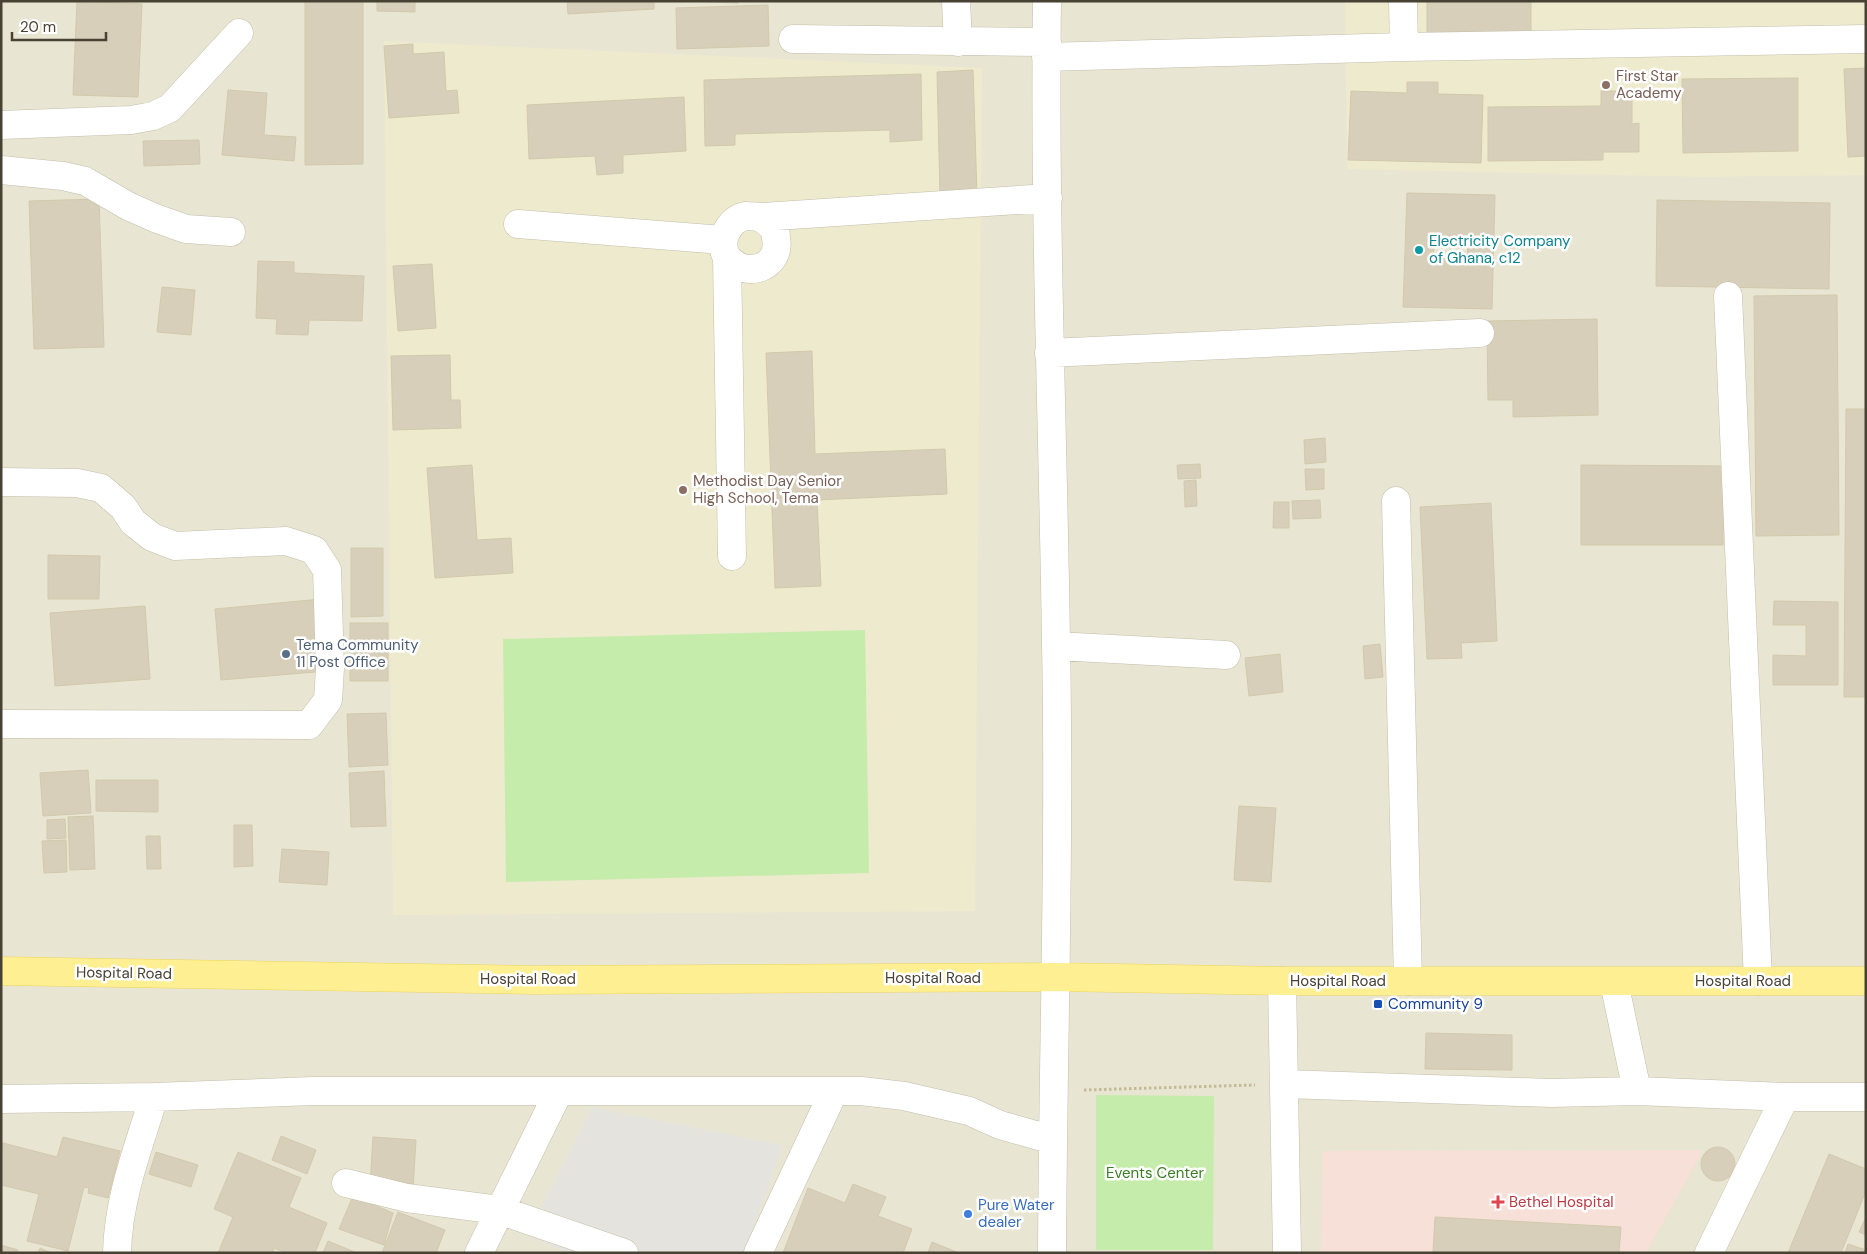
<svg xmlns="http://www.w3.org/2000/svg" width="1867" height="1254" font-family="'DM Sans',sans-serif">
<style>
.residential{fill:#e9e5d3}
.education{fill:#eeeace}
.medical{fill:#f6e0d7}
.green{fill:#c5ecaa}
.parking{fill:#e4e3de}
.building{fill:#d7cfba;stroke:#d2c9ac;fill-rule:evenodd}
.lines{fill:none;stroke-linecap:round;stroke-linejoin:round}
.minor-casing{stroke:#c3beaa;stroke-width:29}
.major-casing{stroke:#edd65a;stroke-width:29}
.path{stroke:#c3ba97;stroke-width:3;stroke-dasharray:2.5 2.5;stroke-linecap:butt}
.minor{stroke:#fff;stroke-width:28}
.major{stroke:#ffef93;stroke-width:28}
.education-dot{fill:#8d6e63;stroke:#fff;stroke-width:2}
.culture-dot{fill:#0f9aa8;stroke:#fff;stroke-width:2}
.service-dot{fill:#5c6f8a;stroke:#fff;stroke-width:2}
.transit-dot{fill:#1a4fb4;stroke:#fff;stroke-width:2}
.health-dot{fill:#e0444e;stroke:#fff;stroke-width:2}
.shop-dot{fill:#3f7fe0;stroke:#fff;stroke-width:2}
.labels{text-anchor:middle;stroke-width:5;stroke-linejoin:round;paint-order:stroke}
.education-label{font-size:15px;fill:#785e54;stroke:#fff;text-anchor:start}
.culture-label{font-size:15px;fill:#0d838f;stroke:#fff;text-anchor:start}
.service-label{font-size:15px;fill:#4e5e75;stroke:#fff;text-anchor:start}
.street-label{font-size:15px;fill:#474234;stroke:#fff}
.transit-label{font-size:15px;fill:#164399;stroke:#fff;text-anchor:start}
.park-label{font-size:15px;fill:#387e22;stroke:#fff}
.health-label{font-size:15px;fill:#be3a42;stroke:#fff;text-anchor:start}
.shop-label{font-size:15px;fill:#366cbe;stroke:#fff;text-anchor:start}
</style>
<rect width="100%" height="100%" fill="#f4f2e5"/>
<path class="residential" d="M1 1H1866V1253H1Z"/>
<path class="education" d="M1345 1H1866V175L1705 177 1347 169Z
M384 41 982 68 975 911 393 915Z"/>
<path class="medical" d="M1703 1150 1646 1253H1321L1323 1151Z"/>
<path class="green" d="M865 630 869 873 506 882 503 639Z
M1096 1095 1214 1096 1213 1250H1096Z"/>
<path class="parking" d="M592 1107 783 1145 744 1253H568L527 1235Z"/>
<path class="building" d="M77 1 142 4 138 97 73 95Z
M305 1H363V164L305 165Z
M377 1H415V12L377 11Z
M567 1H654V9L568 14Z
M683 1H739L738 3Z
M1427 1H1531V38L1427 39Z
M768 5 769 46 677 49 676 8Z
M413 44V54L444 52 446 91 457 90 459 113 389 118 384 46Z
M1866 68V156L1848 157 1844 69Z
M973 70 977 195 940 196 937 72Z
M921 74 922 140 890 142V130L735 134V145L705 146 704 80Z
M1798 78V151L1683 153 1682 79Z
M1407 82H1438V94L1483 95 1481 163 1348 160 1351 91 1407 93Z
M228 90 267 93 264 135 296 137 294 161 222 155Z
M1601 91H1632V124L1639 123V152H1603V160L1488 161V107L1601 106Z
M684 97 686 151 623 155V173L597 175 595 156 529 159 527 105Z
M199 140 200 164 144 166 143 141Z
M1407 193 1495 195 1492 309 1403 307ZM1434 242 1468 245 1467 259 1433 256Z
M99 199 104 347 34 349 29 201Z
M1657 200 1830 203 1829 289 1656 286Z
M258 261 294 262V273L364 276 362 321 309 320 308 335 276 334 277 319 256 318Z
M432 264 436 328 398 331 393 266Z
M162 287 195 290 191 335 157 332Z
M1837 295 1839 535 1756 536 1754 296Z
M1597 319 1598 415 1513 417V400H1488L1487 321Z
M812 351 815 454 945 449 947 494 817 500 821 586 775 588 766 353Z
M450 355 451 400H460L461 428 393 430 391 356Z
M1846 409H1866V697H1844Z
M1325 438 1326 462 1305 464 1304 440Z
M1200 464 1201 478 1178 479 1177 465Z
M472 465 477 540 511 538 513 573 435 578 427 468Z
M1581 465 1724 466 1723 545H1581Z
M1305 469H1324V489L1306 490Z
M1196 480 1197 506 1185 507 1184 481Z
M1320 500 1321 518 1293 519 1292 501Z
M1274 502H1289V528H1273Z
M1491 503 1497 641 1461 643 1462 658 1427 659 1420 507Z
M351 548H383V616L351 617Z
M48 555 100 556 99 599H48Z
M321 599 327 671 221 680 215 609Z
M1774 601 1838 602V685H1773V655L1806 656V625H1773Z
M145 606 150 679 55 686 50 613Z
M350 623H388V681H350Z
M1380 644 1383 677 1365 679 1363 646Z
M1280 654 1283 692 1249 696 1245 658Z
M386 713 388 765 349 767 347 714Z
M88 770 91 813 43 816 40 773Z
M384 771 386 826 351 827 349 773Z
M96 780H158V812L96 811Z
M1239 806 1276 808 1271 882 1234 880Z
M93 816 95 869 70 870 68 817Z
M65 819 66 838 47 839V820Z
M234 825H252L253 866 234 867Z
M146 836H160L161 869H147Z
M66 840 67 872 44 873 42 841Z
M282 849 329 852 327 885 279 882Z
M1426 1033 1512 1035V1070L1425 1069Z
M281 1136 316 1150 307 1174 272 1160Z
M63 1137 120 1151 108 1198 88 1193 89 1188 84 1187 68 1251 27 1241 39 1194 1 1185V1149L3 1143 57 1157Z
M373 1137 416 1140 413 1189 370 1186Z
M1701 1164a17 17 0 1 1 34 0a17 17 0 1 1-34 0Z
M156 1152 198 1165 191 1187 149 1174Z
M238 1152 301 1178 289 1207 327 1223 315 1253H287L274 1248 272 1253H218L233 1217 214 1209Z
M1829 1154 1866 1169V1191L1841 1253H1788Z
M853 1184 886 1197 878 1216 912 1229 903 1253H783L808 1188 845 1203Z
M353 1196 393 1213 384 1245 339 1229Z
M398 1212 445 1230 436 1253H382Z
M1435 1217 1621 1227 1619 1253H1433Z
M1866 1217V1235L1859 1232Z
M328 1241 357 1253H323Z
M932 1242 959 1253H928Z
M1848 1244 1866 1250V1253H1845Z
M1 1245 18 1250 17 1253H1Z
M40 1248 51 1253H38Z"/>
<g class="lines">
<g class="minor-casing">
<path id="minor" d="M956 1 958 42
M1047 1C1044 215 1053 429 1056 643 1060 846 1053 1049 1052 1253
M1403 1 1404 47
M793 39 1047 42
M1046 57 1404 47 1866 39
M1 125 131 120 153 116 170 108 239 33
M1 170 63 176 85 181 128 206 155 218 186 229 231 232
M761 217C765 221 770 224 773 228 775 230 776 235 776 238 782 267 746 280 728 258 716 244 729 218 746 216 751 216 757 217 761 217L1048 198
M518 224 723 240
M727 257 732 556
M1728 296 1758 981
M1049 353 1480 333
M1 482 77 483 101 488 123 507 133 522 152 537 175 546 286 541 314 550 327 570 330 668 328 700 309 725 1 724
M1396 501 1408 981
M1056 646 1226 655
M1282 981 1287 1253
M1614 982 1637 1091 1785 1097H1866
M1285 1084 1551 1093 1637 1091
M1 1099 154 1097 313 1091H861L904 1096 969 1111 1000 1125 1053 1140
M346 1183 407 1198 499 1210 624 1253
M117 1253C118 1199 138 1148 154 1097
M479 1253 559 1091
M758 1253 834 1091
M1709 1253 1785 1097"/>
</g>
<g class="major-casing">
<path id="major" d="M1 971 533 980 1056 977 1282 981H1866"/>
</g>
<path class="path" d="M1084 1090 1255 1085"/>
<use href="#minor" class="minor"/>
<use href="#major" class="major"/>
</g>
<g class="education-dot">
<circle cx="1606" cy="85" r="5"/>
<circle cx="683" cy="490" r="5"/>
</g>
<circle class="culture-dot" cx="1419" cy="250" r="5"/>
<circle class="service-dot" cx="286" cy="654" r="5"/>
<rect class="transit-dot" x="1373" y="999" width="10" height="10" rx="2.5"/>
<path class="health-dot" d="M1495.5 1194.5h5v5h5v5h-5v5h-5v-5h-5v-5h5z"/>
<circle class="shop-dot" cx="968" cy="1214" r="5"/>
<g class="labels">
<g class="education-label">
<text x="1616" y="81">First Star<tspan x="1616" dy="17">Academy</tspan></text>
<text x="693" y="486">Methodist Day Senior<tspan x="693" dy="17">High School, Tema</tspan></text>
</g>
<g class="culture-label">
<text x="1429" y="246">Electricity Company<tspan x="1429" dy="17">of Ghana, c12</tspan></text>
</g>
<g class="service-label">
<text x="296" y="650">Tema Community<tspan x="296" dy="17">11 Post Office</tspan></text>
</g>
<g class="street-label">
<text transform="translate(124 973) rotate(1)" y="5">Hospital Road</text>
<text x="933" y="983">Hospital Road</text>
<text x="528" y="984">Hospital Road</text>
<text x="1338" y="986">Hospital Road</text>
<text x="1743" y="986">Hospital Road</text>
</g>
<g class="transit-label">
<text x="1388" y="1009">Community 9</text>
</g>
<g class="park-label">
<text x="1155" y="1178">Events Center</text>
</g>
<g class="health-label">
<text x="1509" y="1207">Bethel Hospital</text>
</g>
<g class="shop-label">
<text x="978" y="1210">Pure Water<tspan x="978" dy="17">dealer</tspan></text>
</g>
</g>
<rect width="1867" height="1254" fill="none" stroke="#474234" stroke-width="5"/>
<path d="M12 32v8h94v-8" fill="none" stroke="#474234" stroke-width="2.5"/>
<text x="20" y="32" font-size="15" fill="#474234" stroke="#ffffff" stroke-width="4" paint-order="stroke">20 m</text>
</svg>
